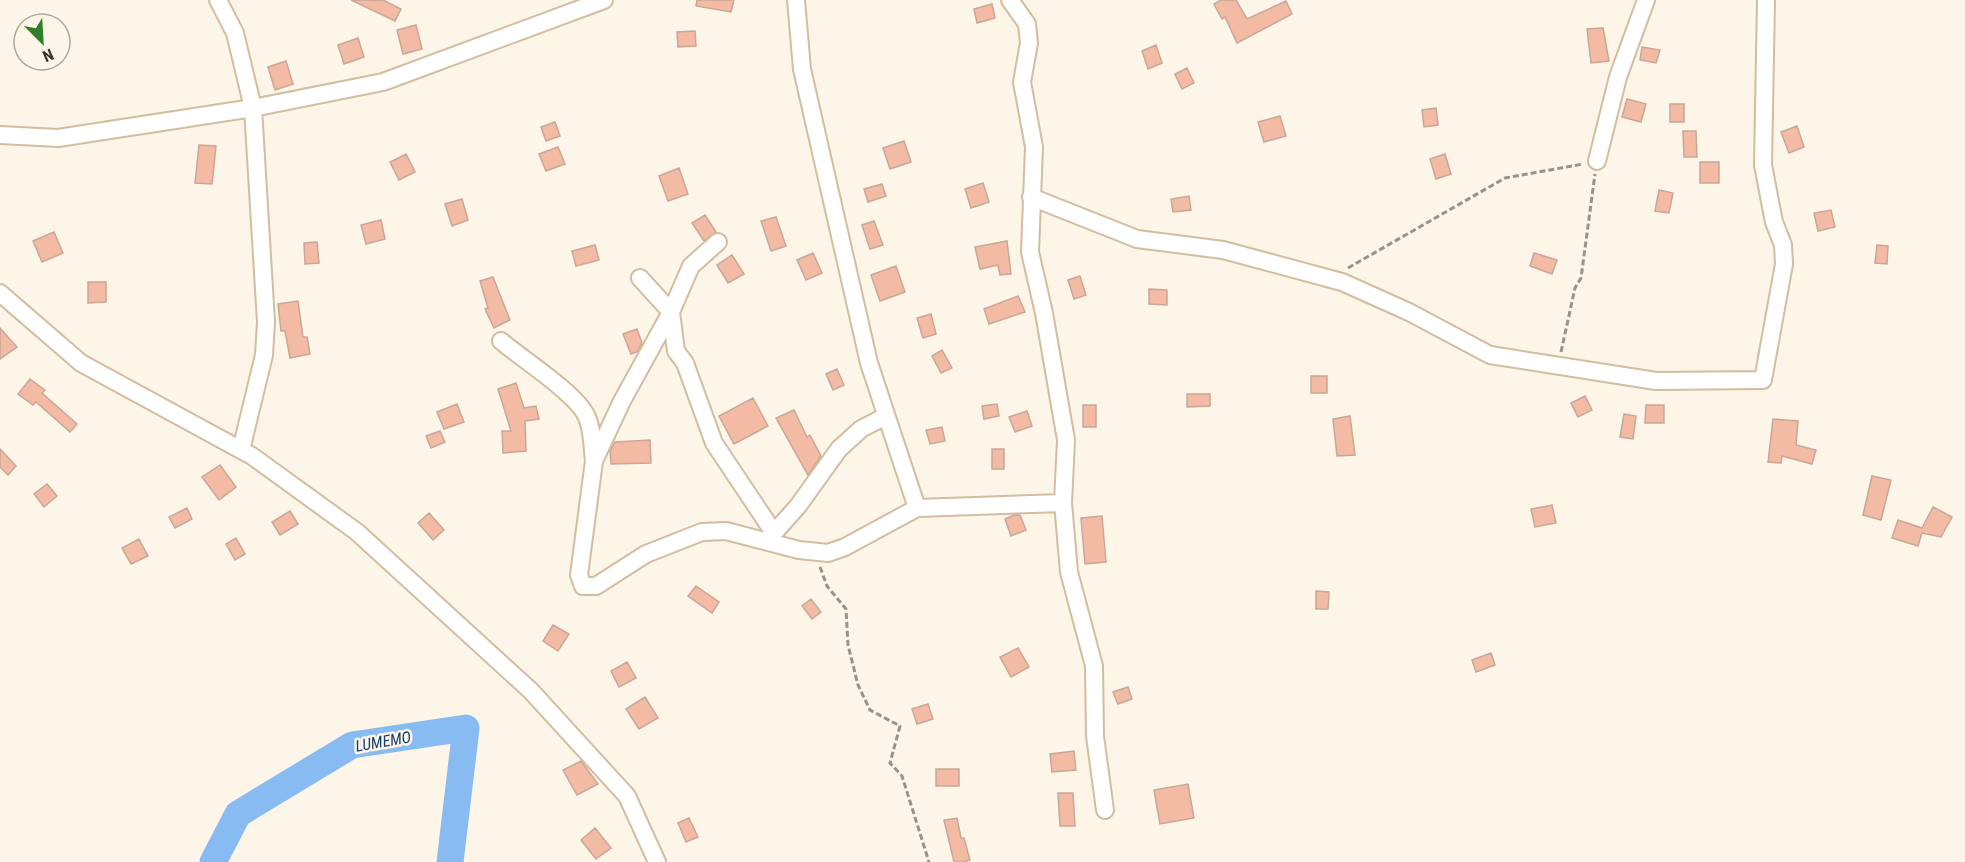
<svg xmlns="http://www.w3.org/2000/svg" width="1965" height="862" font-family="'Roboto Condensed',sans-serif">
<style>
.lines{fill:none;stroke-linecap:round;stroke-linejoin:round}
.river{stroke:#89bbf3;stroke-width:27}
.building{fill:#f3bba3;stroke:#c9a697;stroke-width:1.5}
.minor-casing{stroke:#d2bd9f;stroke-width:20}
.path{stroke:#9b9286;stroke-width:3;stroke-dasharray:6 3;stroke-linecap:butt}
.minor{stroke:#fff;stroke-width:16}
.labels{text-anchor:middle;stroke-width:5;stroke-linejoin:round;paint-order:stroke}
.water-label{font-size:16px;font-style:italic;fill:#133f6b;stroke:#fef5e9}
</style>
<rect width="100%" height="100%" fill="#fef5e9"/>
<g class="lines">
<path class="river" d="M213 862 238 814 352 745 466 728 450 862"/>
</g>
<path class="building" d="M351 0H383L401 9 395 21Z
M697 0H734L731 12 696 6Z
M1221 0H1236L1247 19 1286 1 1292 14 1237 43 1225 17 1222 19 1214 4Z
M992 4 995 18 977 23 974 9Z
M416 25 422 49 403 54 397 30Z
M1603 28 1609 61 1591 63 1587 29Z
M695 31 696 46 678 47 677 32Z
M358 38 364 57 344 64 338 45Z
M1156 45 1162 63 1148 69 1142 51Z
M1642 47 1660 50 1656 63 1640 60Z
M286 61 293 84 275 90 268 67Z
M1187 68 1194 83 1182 89 1175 74Z
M1627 99 1646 104 1641 122 1622 117Z
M1670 104H1684V122H1670Z
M1436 108 1438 125 1424 127 1422 110Z
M1280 116 1286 136 1264 142 1258 122Z
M555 122 560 136 546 141 541 127Z
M1797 126 1804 147 1789 153 1781 132Z
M1683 131H1696L1697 157H1684Z
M904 141 911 162 890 169 883 148Z
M199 145 216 146 212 184 195 183Z
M558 147 565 164 546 171 539 154Z
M406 154 415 172 399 180 390 162Z
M1445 154 1451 174 1436 179 1430 159Z
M1700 162H1719V183H1700Z
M679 168 688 194 668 201 659 176Z
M983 183 989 202 971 208 965 189Z
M882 184 886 196 868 202 864 189Z
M1659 190 1673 193 1669 213 1655 211Z
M1189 196 1191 210 1173 212 1171 199Z
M462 199 468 220 452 226 445 204Z
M1831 210 1835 227 1818 231 1814 213Z
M705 215 716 232 704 241 692 223Z
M776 217 786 246 771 251 761 221Z
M381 220 385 239 366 244 361 225Z
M874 221 883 245 870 249 862 225Z
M54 232 63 253 42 262 33 241Z
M1007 241 1011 274 1000 275 998 265 980 269 975 247Z
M317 242 319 263 305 264 304 243Z
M595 245 599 260 576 266 572 251Z
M1877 245 1888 246 1887 264 1875 263Z
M813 253 822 273 806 280 797 260Z
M1534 253 1557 260 1552 274 1530 266Z
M732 255 744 274 728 283 717 265Z
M896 266 905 292 880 301 871 275Z
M1080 276 1086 295 1074 299 1068 280Z
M493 277 510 320 494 328 485 309 488 308 480 281Z
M88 282H106V302L88 303Z
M1149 289 1167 290V305L1149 304Z
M1018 296 1025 312 989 324 984 309Z
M298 301 303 337H307L310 354 290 358 285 331H281L278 304Z
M931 314 936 334 923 338 917 318Z
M0 328 17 347 0 359Z
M637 329 642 343 637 352 631 354 623 334Z
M942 350 952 368 941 373 932 356Z
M837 369 844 385 833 390 826 374Z
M1311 376H1327V393H1311Z
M30 379 45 390 42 393 77 424 70 432 36 402 33 405 18 394Z
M516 383 524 408 536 406 539 419 525 421 526 451 503 453 502 431H511L498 389Z
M1187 394H1210V406L1187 407Z
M1585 396 1592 410 1578 417 1571 403Z
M753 398 768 426 734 444 719 416Z
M457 404 464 422 444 429 437 412Z
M997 404 999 416 984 419 982 406Z
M1083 405H1096V427H1083Z
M1646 405H1664V423H1645Z
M794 410 807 437 810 435 821 456 808 475 776 418Z
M1027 411 1032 426 1015 432 1009 417Z
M1624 414 1636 416 1633 439 1620 437Z
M1350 416 1355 455 1337 456 1333 419Z
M1773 419 1798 421 1796 445 1816 450 1812 464 1782 456 1781 463 1768 462Z
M942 427 945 441 930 444 926 430Z
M440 431 445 442 431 448 426 436Z
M650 440 651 463 611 464 610 451 615 442Z
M0 449 16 466 8 475 0 467Z
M992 449H1004V469H992Z
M220 465 236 487 219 500 202 477Z
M1872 476 1891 480 1881 520 1863 515Z
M47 484 57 496 44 507 34 494Z
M1552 505 1556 523 1535 527 1531 509Z
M1933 507 1952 517 1941 537 1922 533 1918 546 1892 538 1898 520 1922 528Z
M187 508 192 519 175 528 169 517Z
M290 511 298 524 280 535 272 522Z
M429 513 444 530 433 540 418 523Z
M1014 515H1020L1026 530 1011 536 1005 519Z
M1102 516 1106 562 1085 564 1081 518Z
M236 538 245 554 235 560 226 544Z
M139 539 148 556 131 564 122 548Z
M696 586 719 602 712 613 688 596Z
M1316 591 1329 592 1328 609H1316Z
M811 599 821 612 812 619 802 606Z
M553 625 569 634 558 651 543 641Z
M1018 648 1029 667 1011 677 1000 657Z
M1491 653 1495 665 1476 672 1472 660Z
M627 662 636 678 619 687 611 671Z
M1128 687 1132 699 1118 704 1113 692Z
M645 697 658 718 639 729 626 709Z
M928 704 933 719 917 724 912 709Z
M1074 751 1076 770 1052 772 1050 754Z
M581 761 598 784 577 795 563 770Z
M936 769H959V786H936Z
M1188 784 1194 818 1160 824 1154 790Z
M1058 793H1073L1075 826H1060Z
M689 818 698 837 686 842 678 823Z
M957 818 961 838H964L970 860 963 862H954L944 820Z
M595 828 611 848 596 859 581 840Z"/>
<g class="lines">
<g class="minor-casing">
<path id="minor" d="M218 0 235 33 253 108 266 322 264 355 241 450
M796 0 802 69 869 363 917 508
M1010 0 1027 24 1029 43 1022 82 1034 147 1030 252 1044 313 1066 440 1063 503 1069 572 1094 666 1095 736 1105 810
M0 135 58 138 253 108 383 82 604 0
M1597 161 1618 77 1646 0
M1031 197 1137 239 1223 250 1342 282 1409 312 1490 355 1656 381 1763 380 1784 264 1783 245 1774 222 1763 165 1766 0
M718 242 691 266 671 312 622 401 594 461 579 575 583 586H596L646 554 702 532 726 531 799 550 828 553 845 547 917 508 1063 503
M640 278 671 312 676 351 685 363 714 443 774 533 769 541
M0 293 81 363 252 456 357 532 531 691 627 796 657 862
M501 341C522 359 574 392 586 415 593 429 592 446 594 461
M774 533 798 506 839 449 861 429 886 416"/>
</g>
<path class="path" d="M1348 268 1505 178 1583 164
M1561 352 1575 288 1581 278 1595 174
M820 567 827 586 846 609 848 645 858 685 870 710 900 726 890 763 902 776 929 862"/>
<use href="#minor" class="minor"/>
</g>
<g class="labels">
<g class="water-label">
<text transform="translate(383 741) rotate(-10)" y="6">LUMEMO</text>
</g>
</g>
<g transform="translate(42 42) rotate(156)"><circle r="28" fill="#fef5e9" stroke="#b0a79b" stroke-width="1.5"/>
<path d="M0-4.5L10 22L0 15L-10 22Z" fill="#317f29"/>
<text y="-9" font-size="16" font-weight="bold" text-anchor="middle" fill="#3a3125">N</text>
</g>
</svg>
